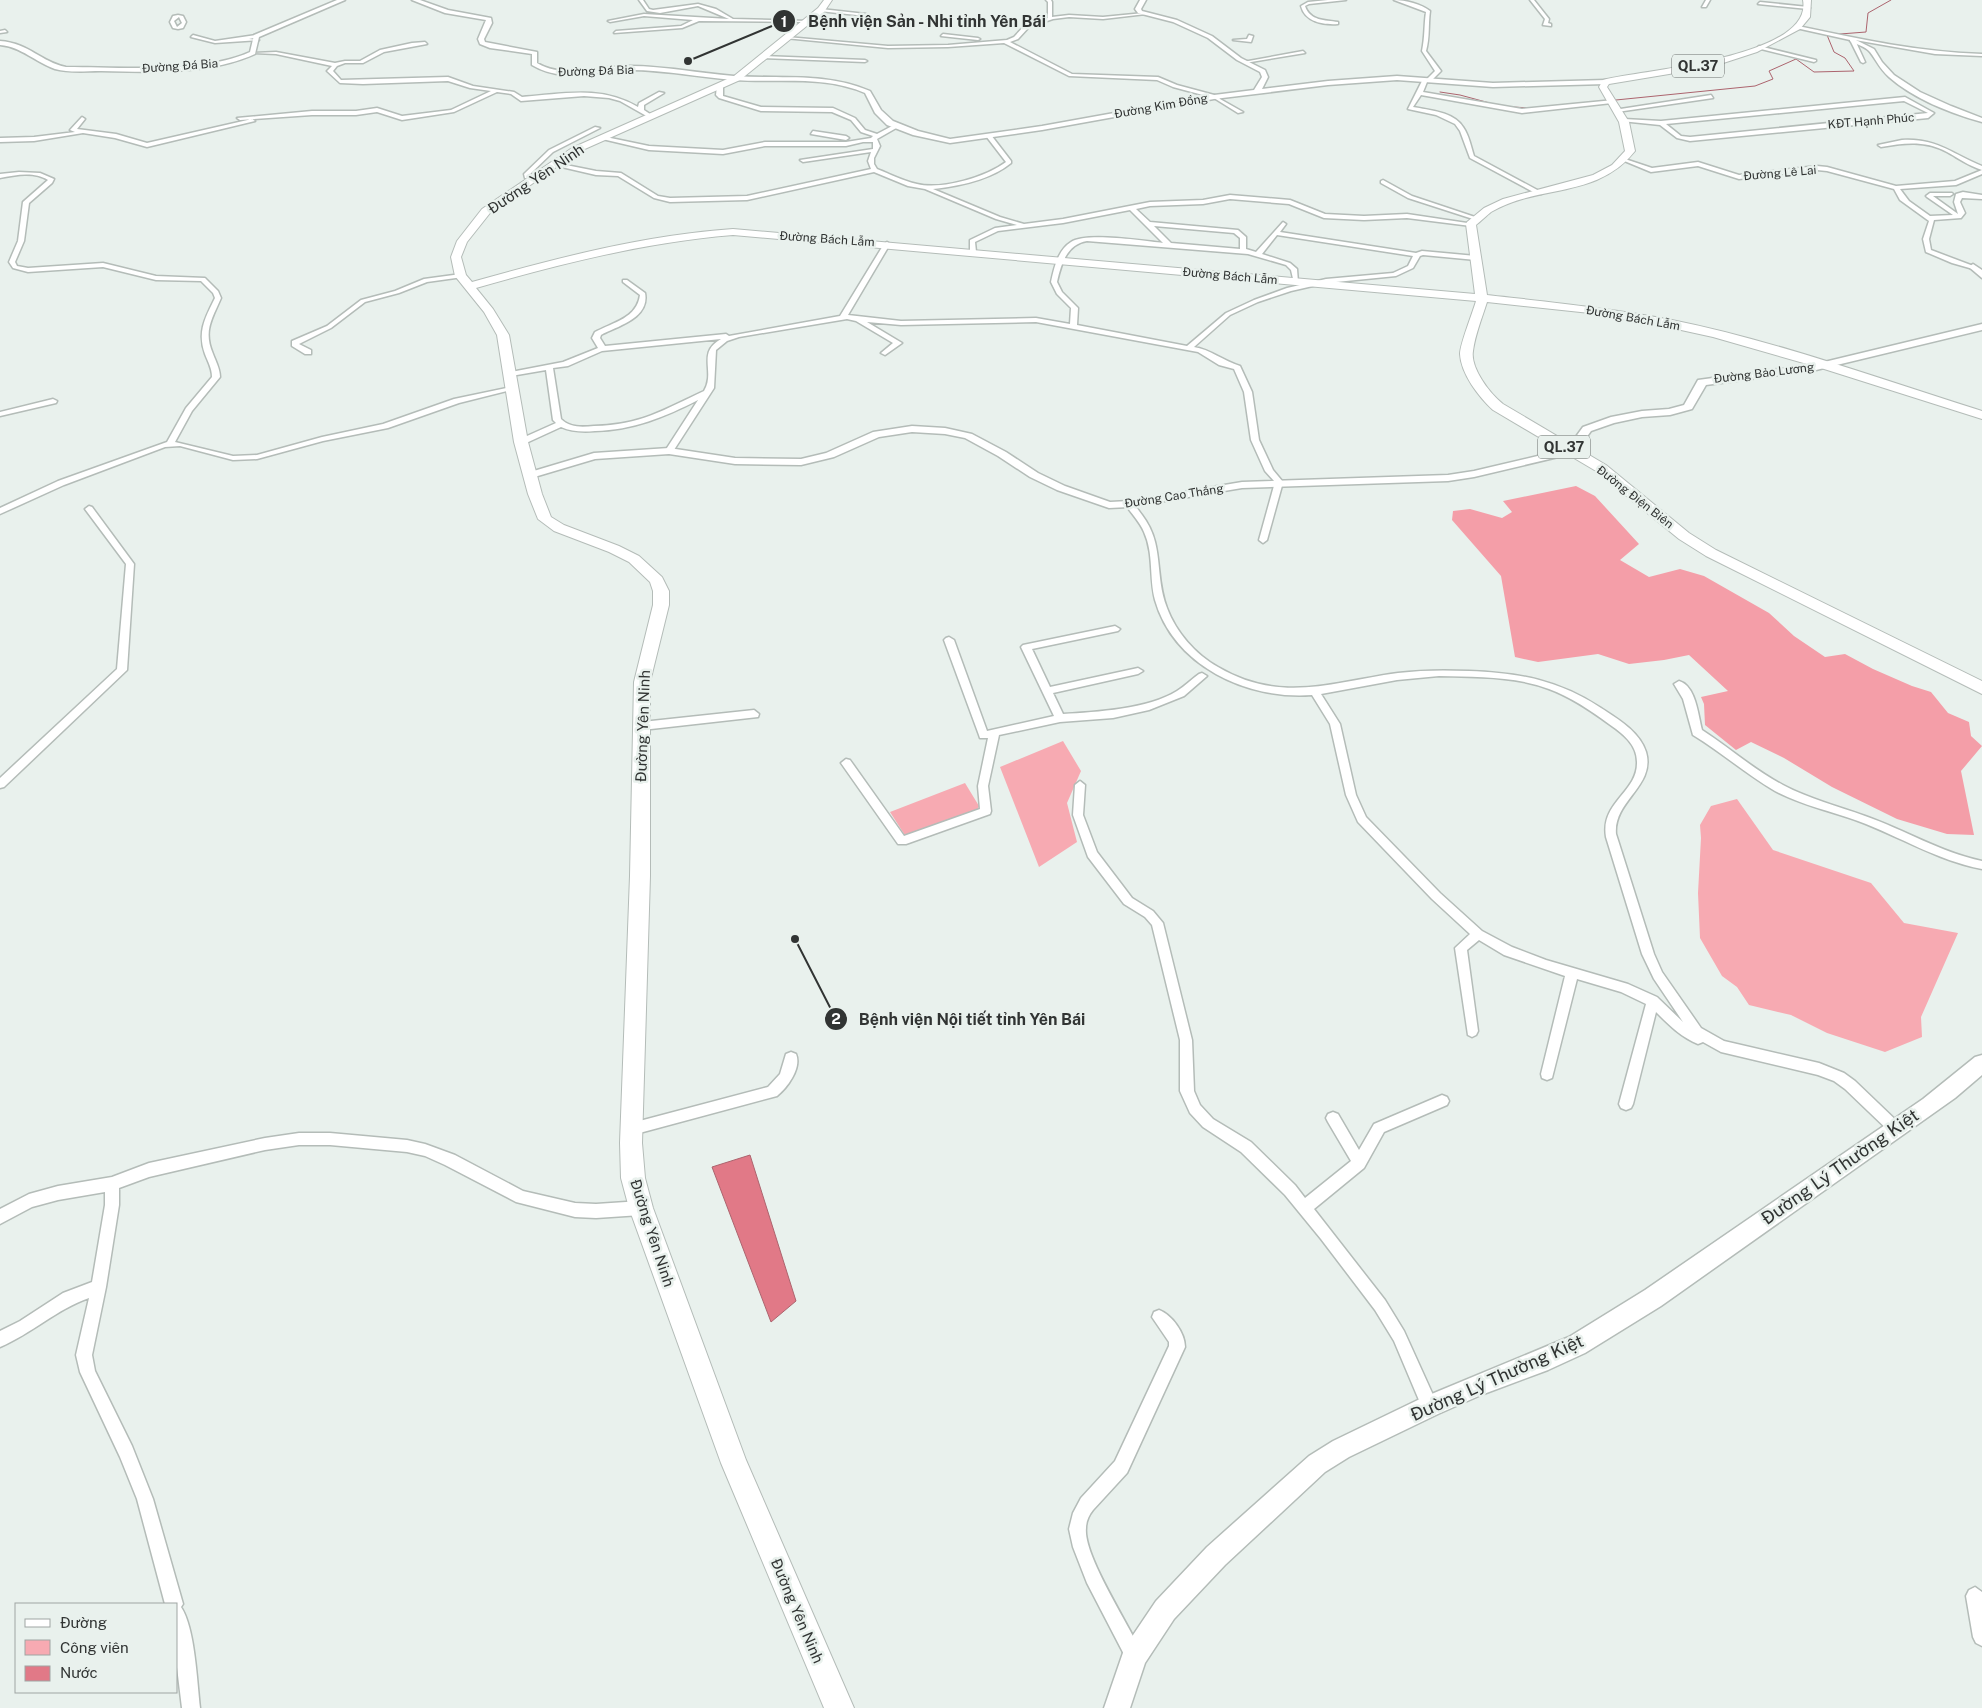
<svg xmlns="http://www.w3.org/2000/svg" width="1982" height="1708" font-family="'Public Sans',sans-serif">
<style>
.green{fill:#f7aab2}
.forest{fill:#f49ea8}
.water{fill:#e17987;stroke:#ac646e}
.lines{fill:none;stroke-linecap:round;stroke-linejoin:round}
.stream{stroke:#ac646e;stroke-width:1}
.minor-casing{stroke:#b4bcb8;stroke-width:3}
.tertiary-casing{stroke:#b4bcb8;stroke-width:3}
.secondary-casing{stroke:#b4bcb8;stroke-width:3}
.primary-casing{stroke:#b4bcb8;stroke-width:2}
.minor{fill:#fff;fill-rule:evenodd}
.tertiary{fill:#fff;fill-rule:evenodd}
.secondary{fill:#fff;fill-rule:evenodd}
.primary{fill:#fff;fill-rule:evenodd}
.labels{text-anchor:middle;stroke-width:5;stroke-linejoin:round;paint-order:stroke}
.far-street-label{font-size:12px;fill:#313433;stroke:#e9f1ed}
.shield{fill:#e9f1ed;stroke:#686d6b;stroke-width:1}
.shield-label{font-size:14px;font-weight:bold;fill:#313433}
.street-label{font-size:15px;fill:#313433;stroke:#e9f1ed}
.near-street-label{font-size:18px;fill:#313433;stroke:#e9f1ed}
.leader{fill:none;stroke:#313433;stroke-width:2}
.callout-dot{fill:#313433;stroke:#e9f1ed;stroke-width:2}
.mark-label{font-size:15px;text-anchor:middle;font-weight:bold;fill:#fff}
.callout-label{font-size:16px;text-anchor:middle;font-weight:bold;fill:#313433;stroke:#e9f1ed;stroke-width:5;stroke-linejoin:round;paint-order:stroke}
</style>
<rect width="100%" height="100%" fill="#e9f1ed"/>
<path class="green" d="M1063 741 1081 771 1067 803 1077 842 1039 867 1000 767Z
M965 783 979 806 978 809 906 837 890 812Z
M1737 799 1773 850 1871 883 1904 923 1958 933 1921 1017 1922 1037 1885 1052 1827 1033 1791 1015 1749 1005 1737 987 1722 976 1700 938 1698 893 1701 838 1700 825 1711 806Z"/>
<path class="forest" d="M1576 486 1595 496 1639 544 1620 560 1649 577 1680 569 1704 576 1769 613 1794 636 1825 657 1845 654 1873 669 1912 686 1931 692 1948 713 1969 722 1971 736 1982 746 1961 771 1974 835 1947 834 1897 819 1832 787 1784 758 1751 742 1736 750 1705 725 1704 704 1701 697 1728 691 1689 655 1664 660 1629 664 1598 654 1538 662 1515 657 1501 576 1452 520 1453 511 1470 509 1502 518 1512 512 1503 501Z"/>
<path class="water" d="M750 1155 796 1301 771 1322 712 1167Z"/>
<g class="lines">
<path class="stream" d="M1440 92 1460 95 1497 105
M1616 100 1755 86 1773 79 1769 71 1796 59 1814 72 1854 71 1845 58 1834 52 1827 35 1866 32 1868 13 1891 0
M1511 107 1532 108
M1540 107 1571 104"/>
<g class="minor-casing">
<path id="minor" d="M639 0H643L649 9 653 10 698 4 716 9 733 19 809 21 807 22 699 21 682 28 614 33 616 31 681 26 693 20 644 16 610 22 608 21 644 14 729 19 698 6 660 13 647 11Z
M1046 0H1051L1052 2V17L1069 15 1103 17 1144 13 1146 14 1103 19 1069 17 1053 19 1029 27 1018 39 1010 42 1072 74 1158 77 1177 85 1218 96 1220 99 1243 112 1238 113 1214 98 1173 87 1157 80 1069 76 1004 43 948 47 888 48 785 38 787 37 888 46 948 45 1007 40 1014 37 1025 25 1048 18V2Z
M1328 0H1346L1309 4 1305 6C1310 21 1325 20 1338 22V24C1323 25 1305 22 1301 6L1308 2Z
M1394 0C1406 0 1421 4 1430 11 1428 25 1430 37 1426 51L1441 71 1430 82H1427L1423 92 1522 109 1614 100 1612 103 1522 113 1421 95 1413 107C1429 110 1454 112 1463 127 1469 135 1471 147 1474 156L1541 192V194H1537L1470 158 1460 131 1455 124 1436 115 1408 109 1423 79H1427L1435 71 1422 51C1425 37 1424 25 1426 12Z
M1530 0H1534L1549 19 1548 23 1551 24V26L1543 25 1545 19Z
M1706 0H1710L1706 7H1702Z
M1760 2 1808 7 1810 8 1808 9 1758 4Z
M821 9 866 14 868 15 866 16 819 11Z
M178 15 183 16 186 22 183 28 178 29 173 28 170 22 173 16ZM179 17 182 23 177 27 174 21Z
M1798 26C1859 39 1919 52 1982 54V56L1935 54 1855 40 1865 62 1863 63 1861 62 1850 40 1796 28Z
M5 30 7 32 0 33V31Z
M943 34 978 38 980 39 978 40 941 36Z
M193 35 215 41 256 35 258 37 249 39 259 40 215 43 191 37Z
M1249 35 1253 36 1251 42 1233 40 1247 39Z
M425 42 427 44 384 52 363 63H345L337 66 333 71 341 80 448 77 473 86 514 92 522 97C564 94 600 85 638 107L639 103 659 92 664 93 644 105V110L653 116 650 118 620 101 609 98 584 96 521 101 511 94 497 92 454 112 402 120 377 112 356 115H312L240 120 237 118 312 111H356L377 108 402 116 451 110 491 91 470 88 448 81 363 84 340 83 327 71 332 66 276 54 251 53 276 52 335 63 345 61H360L380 50 412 43Z
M1759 46 1816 60V61L1814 62 1757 48Z
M1303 51 1305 53 1245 63 1243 62Z
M763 56 865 60 867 61 865 62 761 58Z
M720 84 723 86V96L761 107 833 108 855 118 865 130 877 134 894 125H898V127L877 139 880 146 874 158V164L877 169C890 174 903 181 917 184 942 190 986 177 1006 162L986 136 991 135 1011 161V163C990 180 960 186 933 189L1000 217 1024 224 1063 219 1150 202 1203 200 1230 195 1290 200 1325 214 1364 216 1407 214 1474 224 1471 226 1407 218 1364 220 1324 218 1289 204 1230 199 1203 204 1150 206 1136 209 1150 222 1238 230 1246 237V249L1256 252 1283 222 1286 224 1280 232 1416 253 1422 251 1476 256 1479 258 1476 260 1423 255 1420 256 1413 268 1396 276 1326 283 1291 291 1258 302 1230 315 1194 347C1209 349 1224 361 1240 366L1252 392 1259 440 1273 470 1283 482 1267 540 1263 543 1259 540 1275 482 1265 471 1251 440 1244 392 1234 369 1219 365 1198 352 1036 322 901 325 867 322 902 343 885 355 881 353 893 343 856 321 847 319 739 337 727 341 716 350 714 388 672 453 665 451 698 400C665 417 633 430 595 431 583 432 572 432 561 427L524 444H518V440L556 423 553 420 546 370 511 376 507 374 511 372 563 362 598 348 592 338 595 332C614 322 637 318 640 295L623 282V280H627L645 293C650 318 618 326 601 335L600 338 605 346 726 334 729 336 840 316 884 244 887 242 890 244 848 315 901 321 1036 318 1070 324 1071 308 1057 294 1051 282C1054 268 1058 250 1071 242 1086 232 1144 241 1163 243L1130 210 1063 223 998 231 975 242 976 252 973 254 970 252V240L995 228 1017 225 996 219 925 189 908 186 874 172 747 200 670 202 654 198 618 176 596 175 553 165 556 163 596 171 621 173 658 196 670 198 747 196 871 169 868 161 871 152 803 162 800 160 873 149V142H863L846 146H765L723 154 649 150 598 138 601 136 649 146 723 150 765 142H846L871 138 873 136 861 132 851 120 832 112 761 111 719 98 716 95 717 86ZM1154 226 1234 233 1240 238V249L1171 243ZM1277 235 1413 256 1408 266 1393 273 1326 279 1287 288 1254 300 1226 313 1187 346 1077 325 1078 308 1062 292 1057 282C1061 264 1067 244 1087 241L1248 254 1286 265 1291 270 1294 283H1298L1297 269 1290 263 1262 254ZM721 339C696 353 716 371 704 391 663 410 641 425 594 426 582 427 570 428 561 419L553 368 568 366 602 351Z
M1711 95 1713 98 1617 112 1614 110Z
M1905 97 1934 113 1928 118 1690 141 1677 138 1660 125 1621 121 1624 119 1661 121ZM1904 101 1928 113 1690 137 1681 136 1666 124Z
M82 117 85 119 77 129 116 134 147 143 252 119 255 121 147 147 115 138 83 133 34 141 0 142V138L34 137 75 132 70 130Z
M595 127 600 128 553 152 529 175 535 178V180L525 178 524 174 549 150Z
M813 131 846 136 849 138 846 140 811 134Z
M1902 140C1937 138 1952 154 1982 166V170C1969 166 1958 158 1947 152 1925 140 1904 143 1881 147L1878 145Z
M1622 158 1652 168 1698 162 1739 175 1817 166 1827 167 1896 186 1955 181 1982 170V174L1956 185 1900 189 1909 201 1930 216 1953 215 1927 197 1926 196 1930 193H1952L1953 194 1950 196H1933L1958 214 1954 202 1956 194 1963 192 1982 195V199L1962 198 1960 202 1965 213 1961 218 1934 220 1929 239 1931 250 1976 267 1973 269 1952 263 1926 252 1923 239 1929 221 1900 200 1894 189 1827 171 1817 170 1739 179 1698 166 1651 172 1622 160Z
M19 172 40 173 54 179 52 183 29 203 24 241 15 262 17 266 28 268 103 263 156 276 205 278 218 291 221 298C212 319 203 331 213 354 216 362 220 369 220 377L192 411 175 442 233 456 257 455 322 437 383 424 454 399 511 387 515 389 459 403 388 428 323 441 257 459 233 460 180 446 165 447 64 485 0 514V508L58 481 167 442 186 408 212 377C212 368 208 362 205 354 197 332 205 318 215 298L213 293 201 281 156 280 103 267 28 272 13 268 9 262 18 241 23 202 48 180C34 171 15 175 0 178V174Z
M1383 180 1412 196 1478 218 1473 219 1408 198 1381 183V181Z
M461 274 463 275V277L427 282 399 293 365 302 331 328 299 344 311 350V354H305L292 346V341L327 326 361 300 395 291 424 279Z
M53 399 57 401 56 403 0 416V412Z
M1129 501C1135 504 1138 510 1142 515 1165 545 1154 575 1167 608 1176 632 1195 654 1218 667 1281 704 1332 682 1398 673 1422 670 1445 670 1469 671 1520 673 1558 680 1601 708 1618 719 1640 732 1646 752 1656 786 1613 801 1616 834L1654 954 1662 972 1701 1028 1724 1041 1819 1063 1844 1073 1855 1081 1901 1125 1903 1129 1901 1133 1896 1135 1891 1133 1845 1089 1834 1081 1818 1075 1721 1052 1703 1042 1698 1044C1681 1037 1669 1025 1656 1012L1633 1104 1631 1108 1626 1110 1621 1108 1619 1104 1646 1004 1621 992 1577 979 1553 1074 1552 1078 1547 1080 1542 1078 1541 1074 1565 976 1504 955 1479 940 1467 950 1478 1031 1476 1035 1472 1037 1468 1035 1455 948 1470 934 1432 899 1358 822 1346 795 1330 724 1312 695C1247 700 1174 666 1155 600 1149 578 1154 554 1144 532 1140 522 1131 513 1125 504ZM1439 676C1476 677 1515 676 1549 689 1571 697 1590 710 1609 724 1622 733 1637 744 1637 762 1638 792 1600 802 1606 837L1642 954 1654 979 1683 1022 1657 997 1628 984 1546 960 1512 947 1482 931 1440 893 1366 817 1356 795 1340 724 1321 694 1397 680Z
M89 506 92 507 134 564 127 670 4 787 0 788V778L117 669 126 564 85 509Z
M1115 626 1120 629 1118 631 1032 649 1050 687 1138 668 1143 671 1138 674 1053 693 1063 714C1097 712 1148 709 1177 691 1185 686 1192 679 1199 674L1202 673 1207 676 1184 696 1149 710 1113 718 1060 722 999 735 988 786 991 811 990 814 906 844H898L841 763 846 759 850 760 904 836 980 809 978 786 988 738H980L979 735 944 640 946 638 949 637 954 640 987 731 1054 716 1021 647 1023 645Z
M1679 681C1696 686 1698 715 1702 730 1730 748 1754 770 1783 785 1809 799 1838 806 1865 816 1905 830 1940 852 1982 861V869C1936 860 1901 837 1858 821 1830 811 1801 805 1775 791 1746 774 1721 752 1693 735L1683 699 1674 684Z
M754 710 759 714 758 717 642 730 637 726 642 722Z
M1080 781 1085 785 1083 815 1097 852 1132 898 1153 911 1163 923 1192 1040 1194 1091 1200 1105 1213 1119 1251 1142 1295 1185 1305 1198 1351 1161 1328 1122 1326 1118 1328 1114 1333 1112 1338 1114 1359 1150 1374 1124 1442 1095 1447 1097 1449 1101 1447 1105 1384 1132 1364 1168 1314 1209 1385 1300 1404 1331 1438 1406 1436 1412 1430 1414 1424 1412 1394 1341 1375 1310 1321 1239 1285 1195 1241 1152 1203 1127 1190 1113 1180 1091V1040L1152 925 1145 917 1124 904 1088 857 1073 815 1075 785Z
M791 1052 796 1054C802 1068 787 1088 777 1096L632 1135 627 1133 625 1129 627 1125 632 1123 768 1087 780 1074 786 1054Z
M299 1133H330L407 1140 425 1144 455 1155 523 1191 575 1203 596 1204 641 1201 646 1203 648 1208 646 1213 641 1215 596 1218 575 1217 516 1202 445 1165 425 1156 407 1152 330 1145H299L265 1150 149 1177 119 1188V1205L106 1287 92 1355 95 1371 132 1446 153 1499 183 1604 181 1607C195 1628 197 1682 200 1708H182L176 1659V1604H165L137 1499 120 1457 80 1372 76 1355 89 1298C57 1309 31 1334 0 1347V1331L20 1321 63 1293 92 1282 105 1205V1192L58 1200 32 1207 0 1224V1209L29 1194 58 1186 112 1177 149 1163 265 1138Z
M1159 1310C1172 1315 1185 1333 1185 1347L1127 1473 1093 1510C1089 1515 1086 1521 1086 1528 1083 1556 1131 1627 1143 1656L1140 1662 1134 1665 1128 1662 1087 1583 1073 1547 1069 1529 1073 1513 1081 1498 1115 1461 1169 1346V1342L1152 1317 1154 1312Z
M1975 1587 1982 1592V1646L1976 1643 1973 1637 1966 1596 1969 1590Z"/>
</g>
<g class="tertiary-casing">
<path id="tertiary" d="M337 0H345L259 37 255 54C209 75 151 72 101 71 86 71 69 73 55 69 35 62 22 47 0 45V41C29 43 41 62 66 67 120 67 201 74 250 52L254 35Z
M412 0H420L448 10 491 18 492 23 484 39 485 42 537 52V63C565 79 594 67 624 66 661 65 697 73 734 76 780 79 827 72 870 91L881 110 893 121 918 131 950 139 1042 126 1214 95 1254 90 1262 77 1260 72 1237 60 1208 38 1173 22 1138 13 1135 9 1140 0H1146L1141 9 1142 11 1177 20 1212 36 1241 58 1265 70 1268 77 1262 89 1328 81 1397 76 1493 83 1606 80 1609 82 1606 84 1493 87 1397 80 1328 85 1214 99 1042 130 950 143 913 135 887 125 875 113 865 93C824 75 777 83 734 80 697 77 661 69 624 70 591 71 562 83 532 65V54L490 48 480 44 478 39 486 20 445 13Z
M1850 39H1854L1874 49 1882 62 1894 75 1920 92 1951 106 1982 118V122C1950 113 1914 99 1889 77 1879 68 1877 61 1870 52 1866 47 1856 44 1850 41Z
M1973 264 1982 270V278L1969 267Z
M1982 324V330L1816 370 1706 385 1692 409 1670 415 1642 417 1614 423 1591 431 1575 453 1474 477 1448 481 1242 488 1129 507 1109 508 1057 490 1030 477 998 456 965 438 945 434 912 432 879 437 834 457 801 465 735 464 669 454 595 459 531 478 526 475 527 473 594 453 669 448 735 458 801 459 826 453 873 432 912 426 945 428 972 434 1006 452 1038 473 1065 486 1110 502 1129 501 1242 482 1448 475 1474 471 1567 449 1583 427 1611 417 1642 411 1669 409 1684 405 1698 380 1816 364Z"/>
</g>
<g class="secondary-casing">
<path id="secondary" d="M1982 1055V1075L1955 1098 1661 1306 1585 1353 1548 1370 1481 1395 1438 1414 1349 1457 1325 1472 1225 1565 1174 1619 1145 1663 1130 1708H1104L1125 1647 1156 1601 1207 1547 1309 1456 1333 1441 1422 1398 1569 1337 1645 1290 1923 1099 1975 1057Z"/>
</g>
<g class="primary-casing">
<path id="primary" d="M824 0H832L824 12 740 80 578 152 490 213 467 242 461 257 466 275 472 282C557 258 645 235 733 229L1475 294 1466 224 1467 222 1484 208 1503 199 1593 175 1612 165 1625 151 1619 122 1599 87 1603 80C1640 70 1814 58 1803 0H1811L1810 17 1800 29 1757 52 1711 67 1609 84 1607 87 1629 122 1635 151C1598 199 1538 184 1491 212 1486 216 1481 221 1476 225L1487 295C1549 302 1610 308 1672 320 1776 341 1880 379 1982 411V419L1821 368 1713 337 1672 328 1590 313 1487 302C1482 318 1475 335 1473 351 1470 368 1490 394 1503 404L1606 465 1689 533 1716 550 1982 681V694L1706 556 1679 539 1596 471 1493 410C1479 397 1461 374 1460 354 1460 344 1473 312 1476 301L733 235C646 242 560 264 476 288L493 309 509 335 528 442 542 494 551 517 564 525 619 546 639 556 662 577 669 591V605L650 682V876L642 1143 645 1178 653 1208 746 1460 854 1708H824L721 1463 629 1208 621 1178 620 1143 630 876 634 682 653 605V591L650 582 629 562 609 552 554 531 538 519 528 494 514 442 497 335 484 312 455 276 451 257 457 241 482 209 572 148 734 76 818 8Z"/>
</g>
<use href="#minor" class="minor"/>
<use href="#tertiary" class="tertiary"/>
<use href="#secondary" class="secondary"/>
<use href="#primary" class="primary"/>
</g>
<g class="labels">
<g class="far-street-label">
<text transform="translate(180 66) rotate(-4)" y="4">Đường Đá Bia</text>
<text transform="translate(596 71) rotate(-2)" y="4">Đường Đá Bia</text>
<text transform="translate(1161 106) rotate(-10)" y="4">Đường Kim Đồng</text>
<text transform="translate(1871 121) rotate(-5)" y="4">KĐT Hạnh Phúc</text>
<text transform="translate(1780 173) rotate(-5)" y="4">Đường Lê Lai</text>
<text transform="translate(827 239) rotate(4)" y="4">Đường Bách Lẫm</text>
<text transform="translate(1230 276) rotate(5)" y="4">Đường Bách Lẫm</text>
<text transform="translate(1633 318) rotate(10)" y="4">Đường Bách Lẫm</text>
<text transform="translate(1764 373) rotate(-7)" y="4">Đường Bảo Lương</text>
<text transform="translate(1174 496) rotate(-9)" y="4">Đường Cao Thắng</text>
<text transform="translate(1635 497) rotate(38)" y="4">Đường Điện Biên</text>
</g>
<g class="shield">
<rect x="1672" y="54.5" width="52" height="23" rx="4"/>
<rect x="1538" y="435.5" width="52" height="23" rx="4"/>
</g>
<g class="shield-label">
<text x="1698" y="71">QL.37</text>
<text x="1564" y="452">QL.37</text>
</g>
<g class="street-label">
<text transform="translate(536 179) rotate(-34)" y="5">Đường Yên Ninh</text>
<text transform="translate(643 726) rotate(-88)" y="5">Đường Yên Ninh</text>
<text transform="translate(652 1233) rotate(72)" y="5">Đường Yên Ninh</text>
<text transform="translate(797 1611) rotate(67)" y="5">Đường Yên Ninh</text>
</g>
<g class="near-street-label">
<text transform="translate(1840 1167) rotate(-35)" y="6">Đường Lý Thường Kiệt</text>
<text transform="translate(1497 1378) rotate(-24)" y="6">Đường Lý Thường Kiệt</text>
</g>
</g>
<path class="leader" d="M688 61L784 21M795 939L836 1019"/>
<g class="callout-dot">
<circle cx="688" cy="61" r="5"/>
<circle cx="795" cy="939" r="5"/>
<circle cx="784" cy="21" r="12"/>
<circle cx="836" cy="1019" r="12"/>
</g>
<g class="mark-label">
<text x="784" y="27">1</text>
<text x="836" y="1024">2</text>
</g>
<g class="callout-label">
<text x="927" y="27">Bệnh viện Sản - Nhi tỉnh Yên Bái</text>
<text x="972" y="1025">Bệnh viện Nội tiết tỉnh Yên Bái</text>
</g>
<rect x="15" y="1603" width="162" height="90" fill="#e9f1ed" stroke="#9fa5a3"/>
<rect x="25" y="1619" width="25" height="8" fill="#ffffff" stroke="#9fa5a3"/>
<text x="60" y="1628" font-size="15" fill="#313433">Đường</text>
<rect x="25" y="1640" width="25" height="15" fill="#f7aab2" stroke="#9fa5a3"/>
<text x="60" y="1653" font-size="15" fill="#313433">Công viên</text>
<rect x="25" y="1666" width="25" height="15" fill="#e17987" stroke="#9fa5a3"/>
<text x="60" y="1678" font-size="15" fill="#313433">Nước</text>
</svg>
